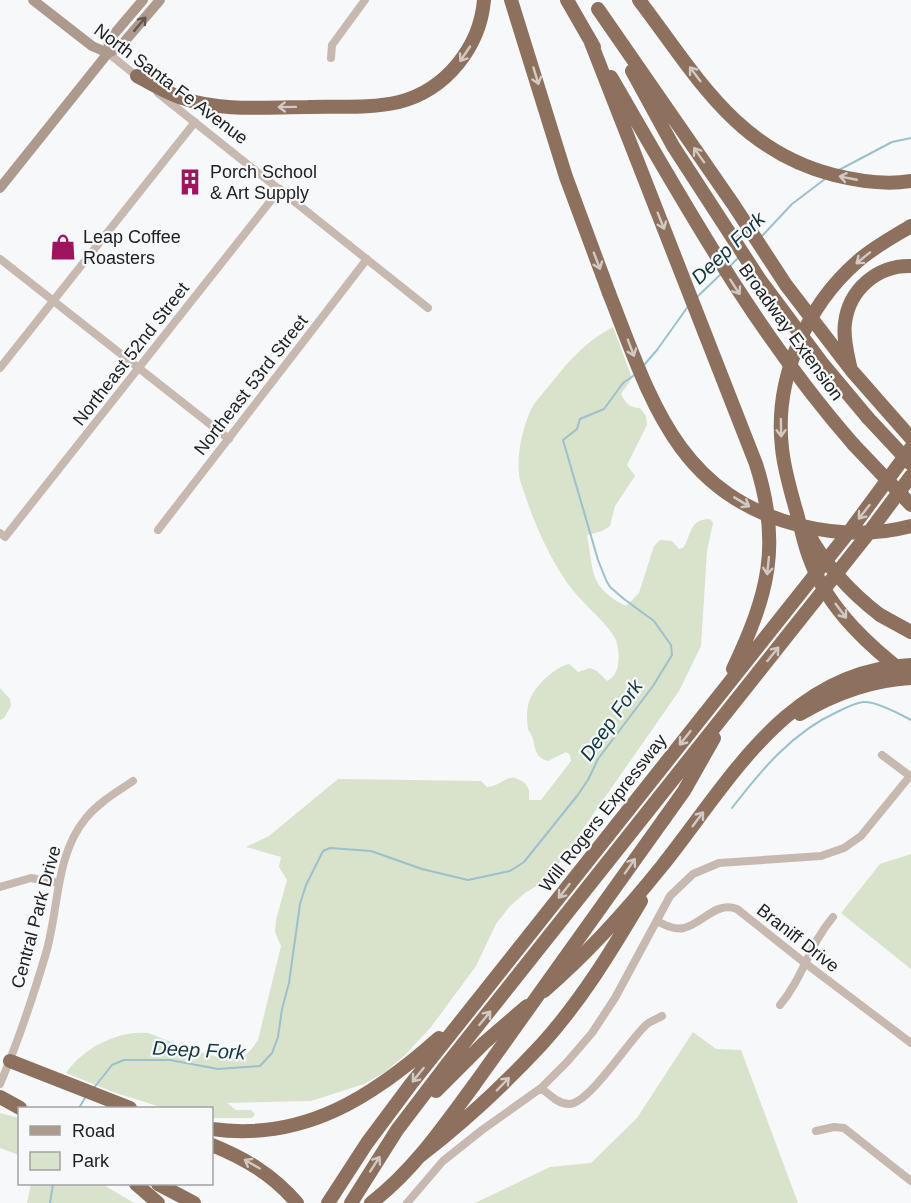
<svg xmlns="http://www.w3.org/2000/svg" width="911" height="1203" font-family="Arial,sans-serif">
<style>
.green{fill:#d9e2ca}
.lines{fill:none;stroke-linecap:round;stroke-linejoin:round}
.stream{stroke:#9ac1cd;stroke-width:2}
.minor{stroke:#c7b9b0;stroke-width:8}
.secondary{stroke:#ae9a8d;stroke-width:10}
.motorway{stroke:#8d715e;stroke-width:14}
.motorway-bridge{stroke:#8d715e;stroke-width:14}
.oneway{stroke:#605752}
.oneway2{stroke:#d1c9c3}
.labels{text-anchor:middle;stroke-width:4.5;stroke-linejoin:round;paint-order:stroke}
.street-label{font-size:18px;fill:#212122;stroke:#f6f8fa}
.poi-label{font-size:18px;fill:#212122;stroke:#f6f8fa;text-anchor:start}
.water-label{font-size:20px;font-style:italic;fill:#10363f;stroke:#f6f8fa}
</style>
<rect width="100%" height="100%" fill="#f6f8fa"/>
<path class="green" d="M613 327 632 378 621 394C626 403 629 408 640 408L646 416 647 425 627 465 635 476 615 506 610 526 602 531 587 535C594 571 588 587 626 606L639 593 654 546 660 540 672 541 679 549 683 548C692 535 689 519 710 519L713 523 707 551 701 646 679 691 548 879 525 893 510 906 496 924 476 966 431 1027 404 1056 385 1072 364 1084 311 1101 227 1103 236 1110H251L255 1114 252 1118H212V1108H164L113 1092 66 1073C83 1048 118 1030 148 1033 170 1041 220 1064 241 1057 249 1054 254 1046 258 1040L281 946 275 932 276 920 287 880 279 867 281 857 246 847 269 836 338 779 481 781 487 787C506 785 505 770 525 783L529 790V800H541L571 761 570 755 566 752 548 761C530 756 538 741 528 730 527 721 526 711 529 702 533 688 554 667 569 664L578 672 590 668 597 671 607 681C621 675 620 653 616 640 610 625 577 599 566 581 548 554 535 525 525 495 523 488 519 480 519 473 517 454 522 432 529 414 533 403 545 391 553 381 570 359 588 340 613 327Z
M0 688 10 699 11 706 4 718 0 720Z
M911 854V969L841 913 880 864Z
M693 1032 716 1049 741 1050 798 1203H475L550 1167 591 1163 637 1118Z
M0 1113 19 1118V1155L0 1148Z
M31 1184H102L134 1203H27Z"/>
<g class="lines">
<path class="stream" d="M837 171 892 142 911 138
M761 237 792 204 825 179
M730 266 739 257
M697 297 721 274
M644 365 657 350 689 305
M732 808C761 770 793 732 837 712 845 708 855 703 863 702 875 701 900 714 911 720
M93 1089 112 1065 124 1060H170L218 1069 260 1066 272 1053 278 1037 282 1009 289 983 300 904 306 885 323 851 330 848 371 851 422 869 468 880 510 871 524 862 577 796 588 780 598 759 653 686 672 655 671 645 654 621 624 599 610 587 606 580 598 560 563 440 577 429 580 419 604 409 623 383 636 374
M79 1108 85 1098
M50 1203 53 1184"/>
<path class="minor" d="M108 53 139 78
M331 58 332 45 365 0
M158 93 428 308
M0 259 229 439
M0 368 195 122
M158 530 367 259
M0 533 5 537 280 189
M0 887 31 878 59 883
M657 921C665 925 674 930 684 928 703 923 716 901 737 909L805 963 911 1043
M780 1005C803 978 809 945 833 917
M0 1084C18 1042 33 997 46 953 59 909 55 855 86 818 99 802 117 792 133 781
M541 1088C549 1094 558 1104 569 1104 589 1104 630 1039 646 1025 650 1021 657 1019 662 1016
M816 1131 834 1127 844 1128 911 1181
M407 1203 443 1161 482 1130 541 1088 567 1062 592 1033 615 998 670 896 693 874 719 863 821 856 844 848 861 836 910 776 882 755"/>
<path class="secondary" d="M33 0 92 46 108 53
M108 53 109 40 143 0
M0 188 108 53 119 48 160 0"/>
<path class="motorway" d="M511 0 566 177 609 293
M567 0 594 47
M639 0C696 75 736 150 834 175 858 181 886 185 911 181
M598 9 733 204 786 285 852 371 911 438
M590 40 756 464C782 545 768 595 733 669
M632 71 673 146 760 280 822 363 868 418
M137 76C152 84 166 93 182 98 222 112 266 107 308 107 338 106 370 109 399 102 446 90 480 47 484 0
M611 77C686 206 755 332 854 445
M850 366C847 352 843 337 845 323 849 289 878 265 911 266
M880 615 911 632
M800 714C834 694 872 680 911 678
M664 819 684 791 714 738
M544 991C588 953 626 911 662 866 730 781 788 670 911 665
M10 1061 130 1108
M436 1091 484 1043 527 1006
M0 1097 20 1108
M212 1129C304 1142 374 1096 439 1038
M212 1145C246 1159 273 1175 297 1203
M420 1156C464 1122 504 1085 542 1044 581 1001 612 950 641 901
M136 1184 158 1203
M158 1184 194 1203
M328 1203 367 1143 411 1084 852 528 911 448
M351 1203 397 1130 448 1063 864 539 911 476
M371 1203C413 1171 443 1127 474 1085"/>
<path class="motorway-bridge" d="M911 226C893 237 874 247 858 261 806 306 774 379 782 448 784 469 790 489 796 510 801 527 804 546 811 562 829 610 871 648 911 678
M609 293C650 397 676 494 798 525 835 534 874 536 911 526
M868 418 911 464
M854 445 911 505
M808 533C826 566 850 592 880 615
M474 1085 664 819"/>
</g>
<defs><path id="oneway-shaft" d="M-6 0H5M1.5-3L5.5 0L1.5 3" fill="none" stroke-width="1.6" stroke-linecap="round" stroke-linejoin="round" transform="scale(1.5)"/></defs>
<use class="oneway" href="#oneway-shaft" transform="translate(140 24) rotate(-50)"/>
<g class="oneway2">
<use href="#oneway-shaft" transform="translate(465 54) rotate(124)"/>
<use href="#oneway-shaft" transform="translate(695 74) rotate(-127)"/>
<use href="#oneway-shaft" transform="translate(536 76) rotate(73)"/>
<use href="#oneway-shaft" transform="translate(287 107) rotate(179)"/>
<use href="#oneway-shaft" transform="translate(699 155) rotate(-125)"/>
<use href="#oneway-shaft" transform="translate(848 178) rotate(-169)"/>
<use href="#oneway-shaft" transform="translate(661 221) rotate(68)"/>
<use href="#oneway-shaft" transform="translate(863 258) rotate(141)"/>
<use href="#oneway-shaft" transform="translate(597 261) rotate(69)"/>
<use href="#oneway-shaft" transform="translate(735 287) rotate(57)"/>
<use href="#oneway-shaft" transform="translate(631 348) rotate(69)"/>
<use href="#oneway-shaft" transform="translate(781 428) rotate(89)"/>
<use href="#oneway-shaft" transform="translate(742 502) rotate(31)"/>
<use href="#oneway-shaft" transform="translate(864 512) rotate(128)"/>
<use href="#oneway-shaft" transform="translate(768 566) rotate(96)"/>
<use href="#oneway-shaft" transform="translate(841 611) rotate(53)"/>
<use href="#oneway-shaft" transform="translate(773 654) rotate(-51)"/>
<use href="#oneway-shaft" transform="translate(685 738) rotate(128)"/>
<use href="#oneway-shaft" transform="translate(698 819) rotate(-53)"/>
<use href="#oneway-shaft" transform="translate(630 866) rotate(-55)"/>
<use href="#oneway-shaft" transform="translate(564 891) rotate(128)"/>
<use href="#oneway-shaft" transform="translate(485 1018) rotate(-51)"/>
<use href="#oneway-shaft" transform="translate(418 1075) rotate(129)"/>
<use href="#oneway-shaft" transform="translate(503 1084) rotate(-46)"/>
<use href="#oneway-shaft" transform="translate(252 1164) rotate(-150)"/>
<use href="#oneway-shaft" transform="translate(375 1164) rotate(-57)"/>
</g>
<defs>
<g id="building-bare" transform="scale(2.07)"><path d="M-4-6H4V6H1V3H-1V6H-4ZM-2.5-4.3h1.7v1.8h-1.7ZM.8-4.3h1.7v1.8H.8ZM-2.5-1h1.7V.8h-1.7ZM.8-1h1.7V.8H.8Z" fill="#9f145f" stroke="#f6f8fa" stroke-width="2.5" paint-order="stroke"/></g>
<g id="shop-bare" transform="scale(2.07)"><path d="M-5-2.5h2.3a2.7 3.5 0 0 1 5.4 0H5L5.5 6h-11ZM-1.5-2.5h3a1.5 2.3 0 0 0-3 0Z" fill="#9f145f" stroke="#f6f8fa" stroke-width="2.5" paint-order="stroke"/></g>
</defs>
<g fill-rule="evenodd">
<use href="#building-bare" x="190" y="182"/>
<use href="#shop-bare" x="63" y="247"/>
</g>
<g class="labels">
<g class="street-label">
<text transform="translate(171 84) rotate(37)" y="6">North Santa Fe Avenue</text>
<text transform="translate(791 332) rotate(54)" y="6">Broadway Extension</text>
<text transform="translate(131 354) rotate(-52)" y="6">Northeast 52nd Street</text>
<text transform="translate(251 385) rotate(-52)" y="6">Northeast 53rd Street</text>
<text transform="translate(603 813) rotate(-52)" y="6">Will Rogers Expressway</text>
<text transform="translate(36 917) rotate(-75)" y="6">Central Park Drive</text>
<text transform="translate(798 938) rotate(38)" y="6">Braniff Drive</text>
</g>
<g class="poi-label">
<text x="210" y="178">Porch School<tspan x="210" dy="21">&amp; Art Supply</tspan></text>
<text x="83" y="243">Leap Coffee<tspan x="83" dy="21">Roasters</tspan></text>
</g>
<g class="water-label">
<text transform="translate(728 248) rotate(-44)" y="7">Deep Fork</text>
<text transform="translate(611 720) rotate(-55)" y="7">Deep Fork</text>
<text transform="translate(199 1050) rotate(3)" y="7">Deep Fork</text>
</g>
</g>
<rect x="18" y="1107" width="195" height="78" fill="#f6f8fa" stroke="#a1a2a4" stroke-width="1.5"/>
<rect x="30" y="1126" width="30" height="9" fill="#ae9a8d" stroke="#a1a2a4" stroke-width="1.5"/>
<text x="72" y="1137" font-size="18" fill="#212122">Road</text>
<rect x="30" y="1152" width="30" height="18" fill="#d9e2ca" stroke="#a1a2a4" stroke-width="1.5"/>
<text x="72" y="1167" font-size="18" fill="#212122">Park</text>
</svg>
